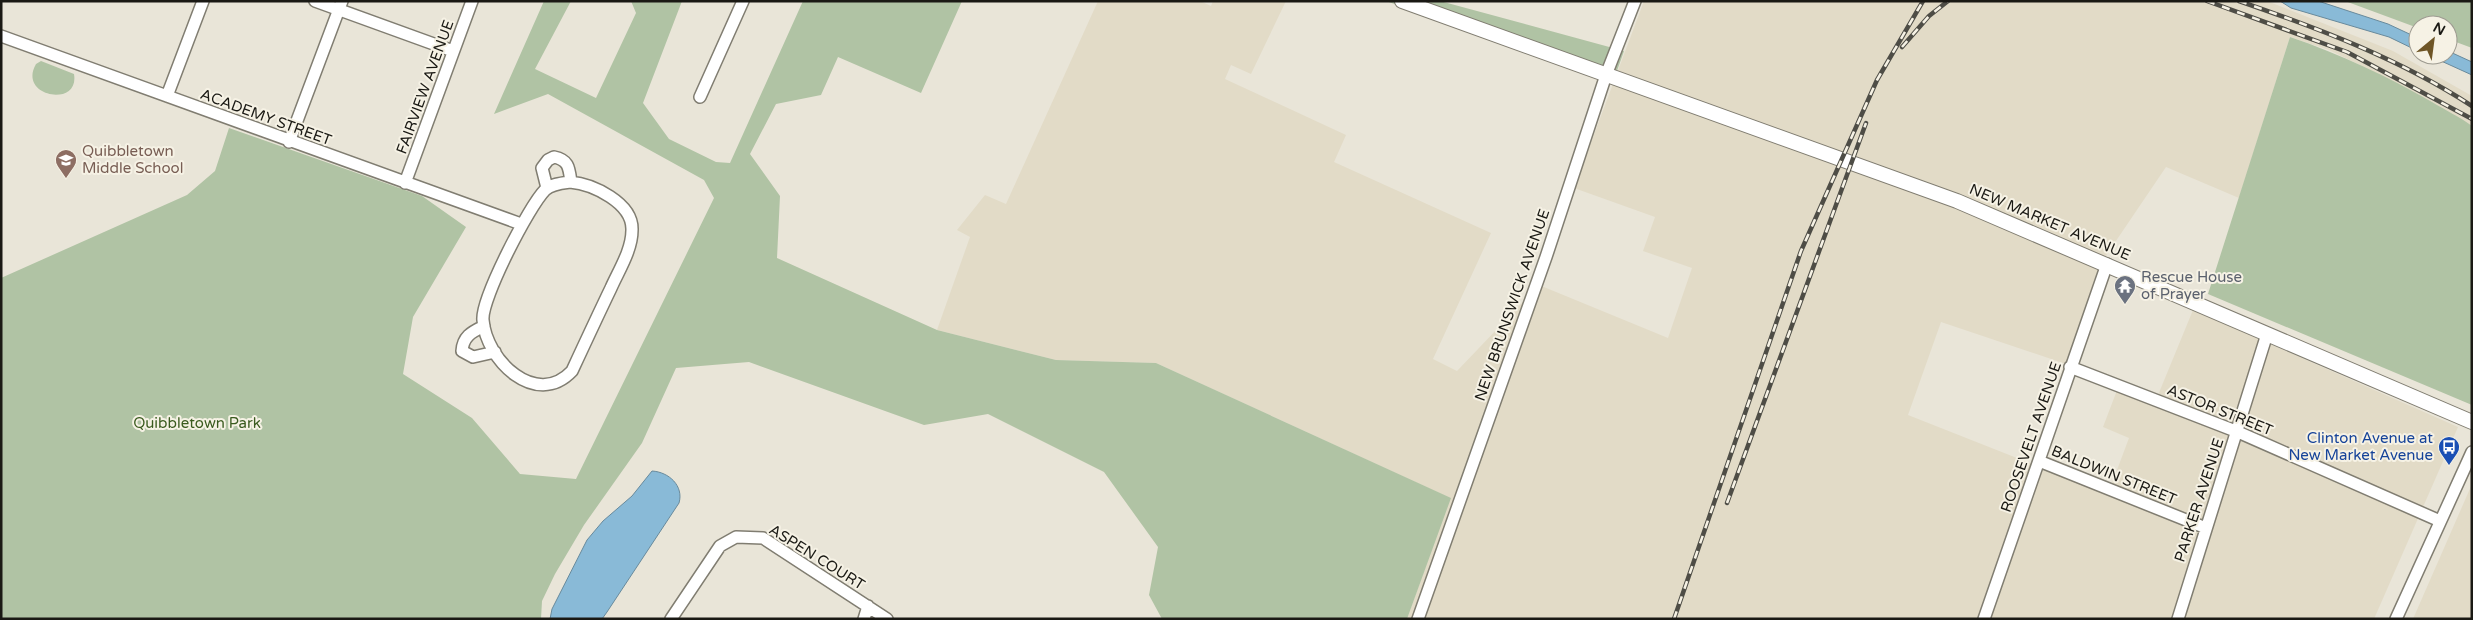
<svg xmlns="http://www.w3.org/2000/svg" width="2473" height="620" font-family="'Varela Round',sans-serif">
<style>
.built{fill:#e2dbc7}
.green{fill:#b0c3a4}
.water{fill:#89bad7;stroke:#688a9c}
.lines{fill:none;stroke-linecap:round;stroke-linejoin:round}
.minor-casing{stroke:#807d71;stroke-width:14}
.major-casing{stroke:#807d71;stroke-width:16}
.minor{stroke:#fff;stroke-width:11}
.major{stroke:#fff;stroke-width:14}
.rail-casing{stroke:#4e4d46;stroke-width:4.5}
.rail{stroke:#f6f2e5;stroke-width:2.5;stroke-dasharray:8;stroke-linecap:butt}
.labels{text-anchor:middle;stroke-width:4;stroke-linejoin:round;paint-order:stroke}
.street-label{font-size:15px;fill:#1a1914;stroke:#f6f2e5}
.education-label{font-size:15px;fill:#785e54;stroke:#f6f2e5;text-anchor:start}
.worship-label{font-size:15px;fill:#5b616d;stroke:#f6f2e5;text-anchor:start}
.park-label{font-size:15px;fill:#3a5b1f;stroke:#f6f2e5}
.transit-label{font-size:15px;fill:#164399;stroke:#f6f2e5;text-anchor:end}
</style>
<rect width="100%" height="100%" fill="#e9e5d8"/>
<path class="built" d="M1098 1H1200L1211 6 1213 1H1286L1251 74 1231 65 1225 79 1346 135 1334 162 1491 233 1433 359 1457 371 1539 285 1668 338 1692 268 1643 251 1655 217 1574 188 1644 1H2267L2393 51 2472 96V126L2412 91 2368 69 2329 50 2290 37 2239 198 2166 167 2099 266 2066 364 1941 322 1908 415 2108 494 2129 438 2103 427 2119 385 2156 400 2193 310 2458 427 2374 619H1407L1450 498 1156 363 1056 360 937 330 970 237 957 230 985 195 1006 204Z
M2472 484V619H2413Z"/>
<path class="green" d="M544 1H571L535 69 596 98 636 13 631 1H682L643 103 669 139 716 162 730 163 803 1H962L921 93 838 57 821 95 776 104 750 154 780 196 777 258 937 330 1056 360 1156 363 1451 498 1407 619H1162L1149 595 1158 547 1104 472 988 414 924 425 749 362 676 368 642 443 584 525 555 574 542 601 541 619H1V278L187 195 215 171 229 128 422 196 466 227 413 317 403 374 472 418 520 474 576 479 714 198 704 180 548 94 494 114Z
M1386 1H1440L1624 51 1613 82Z
M2345 1H2472V48L2448 39V25H2418V28Z
M2290 37C2340 54 2387 76 2432 102 2445 110 2460 117 2472 126V405L2208 294Z
M41 61 74 74C80 108 17 97 36 64Z"/>
<path class="water" d="M2280 1H2318L2388 24 2418 38V51L2389 37 2291 8Z
M2448 51 2472 62V75L2428 55H2448Z
M652 471C669 472 684 486 679 503L607 612 602 619H550L552 609 587 540 603 521 632 496Z"/>
<g class="lines">
<g class="minor-casing">
<path id="minor" d="M315 1 453 51
M1 36 521 224
M167 96 203 1
M700 97 743 1
M289 142 342 1
M570 182C593 184 633 203 632 230 632 250 619 270 611 288 598 315 585 343 572 371 536 409 486 360 483 320 481 299 529 206 545 190 551 184 562 183 570 182Z
M405 183 472 1
M547 188 542 168 548 160 554 157C569 160 569 168 571 182
M484 326C472 332 463 336 462 351L473 357 495 352
M2070 367 2238 432 2440 521
M2039 461 2206 528
M671 619 720 546 736 537 763 538 887 619
M864 619 868 606
M1418 619 1546 257 1606 75 1635 1
M1984 619 2107 264
M2178 619 2267 334
M2396 619 2472 452"/>
</g>
<g class="major-casing">
<path id="major" d="M1402 1 1957 201 2472 422"/>
</g>
<use href="#minor" class="minor"/>
<use href="#major" class="major"/>
<g class="rail-casing">
<path id="rail" d="M2207 1 2347 52 2472 119
M2239 1C2320 29 2400 59 2472 106
M1902 47 1929 16 1948 1
M1727 503 1866 123
M1674 619 1801 251 1877 80 1923 1"/>
</g>
<use href="#rail" class="rail"/>
</g>
<defs>
<g id="school-pin" transform="scale(1.125)"><path d="M0 17L-7.5 6A9.5 9.5 0 1 1 7.5 6Z" fill="#8d6e63" stroke="#f6f2e5"/><path d="M0-5L7-2L0 1L-7-2ZM-4 1L0 2.5L4 1V4Q0 6-4 4Z" fill="#fff"/></g>
<g id="temple-pin" transform="scale(1.125)"><path d="M0 17L-7.5 6A9.5 9.5 0 1 1 7.5 6Z" fill="#6b7280" stroke="#f6f2e5"/><path d="M0-6L5-2H3V0L6.5 2.5H4V6H1.5V3h-3V6H-4V2.5H-6.5L-3 0V-2H-5Z" fill="#fff"/></g>
<g id="bus-pin" transform="scale(1.125)"><path d="M0 17L-7.5 6A9.5 9.5 0 1 1 7.5 6Z" fill="#1a4fb4" stroke="#f6f2e5"/><path d="M-5-6H5V4H4V6H2V4H-2V6H-4V4H-5ZM-3.5-4V0h7V-4ZM-3.5 1.2v1.5H-2V1.2ZM2 1.2v1.5H3.5V1.2Z" fill="#fff"/></g>
</defs>
<g fill-rule="evenodd">
<use href="#school-pin" x="66" y="160"/>
<use href="#temple-pin" x="2125" y="286"/>
<use href="#bus-pin" x="2449" y="447"/>
</g>
<g class="labels">
<g class="street-label">
<text transform="translate(425 87) rotate(-70)" y="5">FAIRVIEW AVENUE</text>
<text transform="translate(266 117) rotate(20)" y="5">ACADEMY STREET</text>
<text transform="translate(2050 222) rotate(23)" y="5">NEW MARKET AVENUE</text>
<text transform="translate(1512 305) rotate(-71)" y="5">NEW BRUNSWICK AVENUE</text>
<text transform="translate(2220 410) rotate(22)" y="5">ASTOR STREET</text>
<text transform="translate(2031 437) rotate(-71)" y="5">ROOSEVELT AVENUE</text>
<text transform="translate(2114 475) rotate(22)" y="5">BALDWIN STREET</text>
<text transform="translate(2199 500) rotate(-72)" y="5">PARKER AVENUE</text>
<text transform="translate(817 557) rotate(32)" y="5">ASPEN COURT</text>
</g>
<g class="education-label">
<text x="82" y="156">Quibbletown<tspan x="82" dy="17">Middle School</tspan></text>
</g>
<g class="worship-label">
<text x="2141" y="282">Rescue House<tspan x="2141" dy="17">of Prayer</tspan></text>
</g>
<g class="park-label">
<text x="197" y="428">Quibbletown Park</text>
</g>
<g class="transit-label">
<text x="2433" y="443">Clinton Avenue at<tspan x="2433" dy="17">New Market Avenue</tspan></text>
</g>
</g>
<rect width="2473" height="620" fill="none" stroke="#1a1914" stroke-width="5"/>
<g transform="translate(2433 40) rotate(29)"><circle r="24" fill="#f6f2e5" stroke="#9e9b91"/>
<path d="M0-4L9 19L0 12L-9 19Z" fill="#6e5526"/>
<text y="-8" font-size="14" font-weight="bold" text-anchor="middle" fill="#1a1914">N</text>
</g>
</svg>
